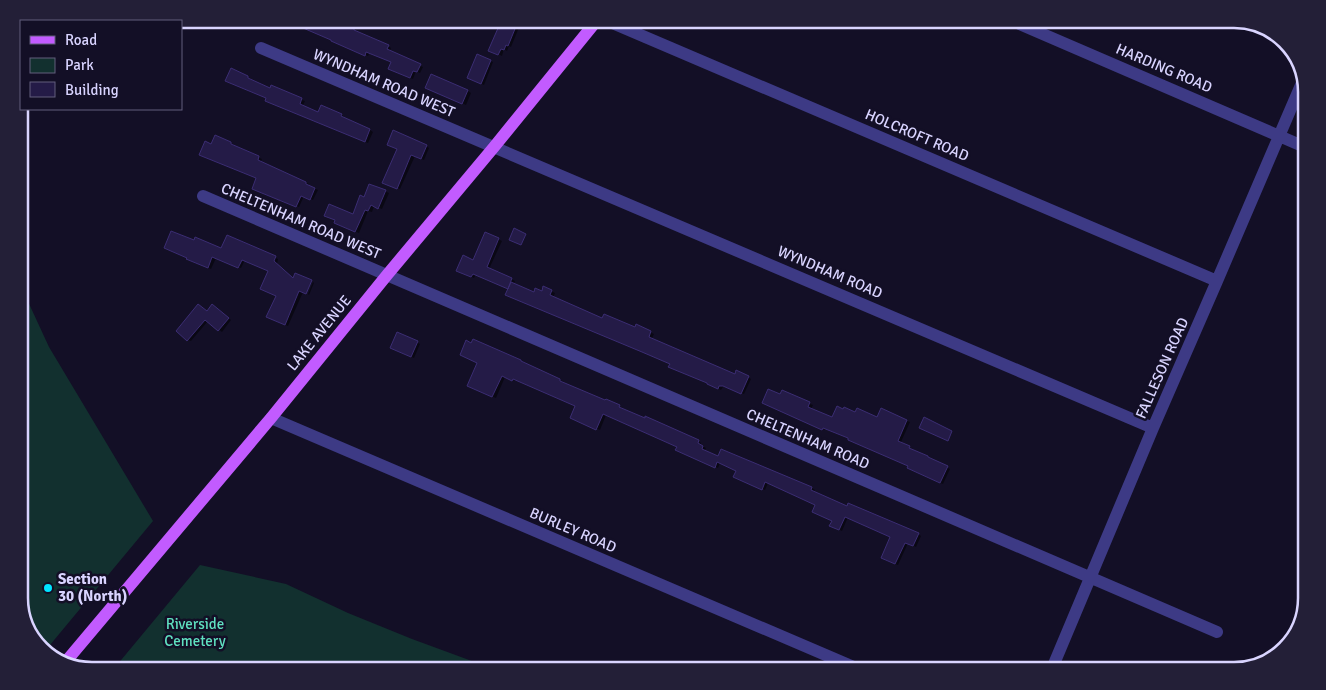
<svg xmlns="http://www.w3.org/2000/svg" width="1326" height="690" font-family="Signika,sans-serif">
<style>
.green{fill:#12302f}
.shadow{fill:#0007}
.building{fill:#241b47;stroke:#3b2d73}
.lines{fill:none;stroke-linecap:round;stroke-linejoin:round}
.minor{stroke:#3d3a85;stroke-width:12}
.primary{stroke:#c25bff;stroke-width:12}
.poi-dot{fill:#00e5ff;stroke:#130f26;stroke-width:2}
.labels{text-anchor:middle;stroke-width:5;stroke-linejoin:round;paint-order:stroke}
.street-label{font-size:15px;fill:#d9d4ff;stroke:#130f26}
.poi-label{font-size:15px;font-weight:bold;fill:#d9d4ff;stroke:#130f26;text-anchor:start}
.park-label{font-size:15px;fill:#5fe0c0;stroke:#130f26}
.rim{fill:none;stroke:#d9d4ff;stroke-width:2.5}
</style>
<rect width="100%" height="100%" fill="#130f26"/>
<path class="green" d="M19 282 49 347 153 521 45 651 31 639 19 604Z
M200 565 286 584 348 613 412 639 499 671H112Z"/>
<path class="shadow" d="M284 19H329L354 29 357 31 356 33 388 46 391 48 389 52 423 67 420 73 416 71 413 79 392 70V62L370 52 368 56Z
M462 19H472L471 22Z
M503 19H532L528 29 520 25 511 47 509 46 507 51 504 49 502 56 490 50Z
M490 61 493 62 484 85 471 79Z
M248 77 251 79 250 81 271 90 272 87 302 100 305 101 302 107 318 113 321 107 342 115 344 117V119L370 130 373 132 368 143 269 102 267 98 230 82Z
M430 89 468 91 471 93 466 105Z
M231 143 234 145 233 146 262 159 260 163 309 184 308 186 318 190 313 200 304 196 299 207 256 190 257 178 212 146Z
M426 146 429 148 424 160 415 156 400 189 387 184 398 149Z
M370 185 389 193 382 209 374 206 372 212 368 211 359 233 339 225 353 215 364 199Z
M486 233 502 241 489 269 515 281 513 285 534 294 542 292 544 288 555 293 553 298 603 320 635 329 636 326 654 334 651 340 735 376 748 377 751 379 744 394 727 387H723L721 390 711 385 709 383 671 364 509 289 476 274 474 278 461 272 474 261Z
M227 237 278 259 277 264 303 292 288 326 271 318 277 296 269 271 245 260 241 268 216 258 211 269 190 260 222 250Z
M313 282 314 283 309 295 308 294Z
M215 308 231 320 222 332 208 321 191 341 188 340 207 312Z
M398 333 420 344 414 358 394 349Z
M521 361 560 380 563 382 562 383 606 401 622 408V410L698 441 701 443 700 445 706 448 704 451 719 458 722 451 812 488 815 490 813 492 848 508 918 534 921 536 916 547 908 543 898 565 885 560 892 537 848 517 842 531 831 526 833 521 817 505 768 483 765 490 737 478V470L720 463 718 468 680 451 678 447 606 415 600 430 574 419 576 406 516 380 515 381 505 377 496 398 472 388Z
M783 392 810 404 813 405 811 409 833 419 856 413 877 419 881 409 907 421 910 422 900 444 950 469 943 484 911 470 910 466 850 438 826 428 825 430 766 404 781 396Z"/>
<path class="building" d="M282 19H332L354 28V30L389 45 387 49 421 64 417 72 413 71 410 78 388 69 391 62 366 52 365 56 331 41V40Z
M502 19H519L508 46 506 45 504 50 501 49 498 55 488 51Z
M477 54 491 60 481 84 467 78Z
M231 68 248 76V78L270 88 271 85 302 98 300 104 318 112 321 105 342 114 341 116 370 129 365 142 265 101 266 98 225 81Z
M431 74 468 90 462 104 425 88Z
M393 130 427 145 421 159 411 155 397 189 382 183 397 149 387 145Z
M215 135 231 142V144L259 156 258 160 306 182V184L315 188 310 200 301 196 296 207 252 189 256 178 199 155 205 141 211 144Z
M369 184 386 190 378 209 371 205 368 211 365 210 355 232 334 223 335 220 324 216 329 204 353 214 360 195 364 197Z
M514 228 526 234 521 245 509 240Z
M171 231 194 240 195 237 221 248 227 235 276 256 274 261 293 278 295 273 312 280 306 294 299 291 285 325 266 317 276 296 260 289 268 271 242 260 238 268 212 257 208 268 186 259 187 258 164 248Z
M485 232 499 238 487 267 512 278 508 289 473 274 471 277 456 271 463 255 473 260Z
M511 282 534 292 535 288 542 291 543 286 552 290 550 295 602 318 604 314 635 327 636 324 651 331 649 337 735 374 736 370 749 376 741 394 723 386H719L718 389 707 384V383L668 367 670 364 642 352 505 295Z
M198 304 207 311 212 304 229 318 218 331 205 320 187 341 176 331Z
M397 332 418 341 411 357 390 348Z
M473 339 521 360V361L560 379V381L605 400 606 399 620 405 619 407 645 418V416L699 440 698 443 703 446 702 449 718 456 721 449 812 487 811 490 847 506 848 503 919 533 913 546 905 543 895 564 881 558 890 537 845 517 839 530 829 526 832 521 812 512 815 505 765 482 762 490 733 477 736 471 717 462 715 468 675 450 677 447 603 414 596 430 570 418 575 406 513 379 512 381 502 376 492 397 467 386 477 363 460 355 466 340 471 343Z
M768 389 780 394 782 390 810 402 808 407 832 417 837 406 843 409 844 407 855 412 857 408 877 417 881 408 907 420 898 441 910 446 909 448 928 456V457L948 466 940 483 907 468 908 466 848 440V438L823 428 822 430 762 403Z
M924 417 952 431 948 441 919 428Z"/>
<g class="lines">
<path class="minor" d="M603 19 1217 281
M1008 19 1307 148
M261 48 1153 428
M203 196 1217 632
M271 418 863 671
M1051 671 1153 428 1217 281 1304 78"/>
<path class="primary" d="M63 665 271 418 387 275 494 147 598 19"/>
</g>
<circle class="poi-dot" cx="48" cy="588" r="5"/>
<g class="labels">
<g class="street-label">
<text transform="translate(1164 68) rotate(23)" y="5">HARDING ROAD</text>
<text transform="translate(384 83) rotate(23)" y="5">WYNDHAM ROAD WEST</text>
<text transform="translate(917 135) rotate(23)" y="5">HOLCROFT ROAD</text>
<text transform="translate(301 221) rotate(23)" y="5">CHELTENHAM ROAD WEST</text>
<text transform="translate(830 272) rotate(23)" y="5">WYNDHAM ROAD</text>
<text transform="translate(319 333) rotate(-51)" y="5">LAKE AVENUE</text>
<text transform="translate(1162 368) rotate(-66)" y="5">FALLESON ROAD</text>
<text transform="translate(808 439) rotate(23)" y="5">CHELTENHAM ROAD</text>
<text transform="translate(573 530) rotate(23)" y="5">BURLEY ROAD</text>
</g>
<g class="poi-label">
<text x="58" y="584">Section<tspan x="58" dy="17">30 (North)</tspan></text>
</g>
<g class="park-label">
<text x="195" y="629">Riverside<tspan x="195" dy="17">Cemetery</tspan></text>
</g>
</g>
<path d="M0 0H1326V690H0ZM92 28H1234A64 64 0 0 1 1298 92V598A64 64 0 0 1 1234 662H92A64 64 0 0 1 28 598V92A64 64 0 0 1 92 28Z" fill="#231f37" fill-rule="evenodd"/>
<path class="rim" d="M92 28H1234A64 64 0 0 1 1298 92V598A64 64 0 0 1 1234 662H92A64 64 0 0 1 28 598V92A64 64 0 0 1 92 28Z"/>
<rect x="20" y="20" width="162" height="90" fill="#130f26" stroke="#625e7d"/>
<rect x="30" y="36" width="25" height="8" fill="#c25bff" stroke="#625e7d"/>
<text x="65" y="45" font-size="15" fill="#d9d4ff">Road</text>
<rect x="30" y="58" width="25" height="15" fill="#12302f" stroke="#625e7d"/>
<text x="65" y="70" font-size="15" fill="#d9d4ff">Park</text>
<rect x="30" y="82" width="25" height="15" fill="#241b47" stroke="#625e7d"/>
<text x="65" y="95" font-size="15" fill="#d9d4ff">Building</text>
</svg>
